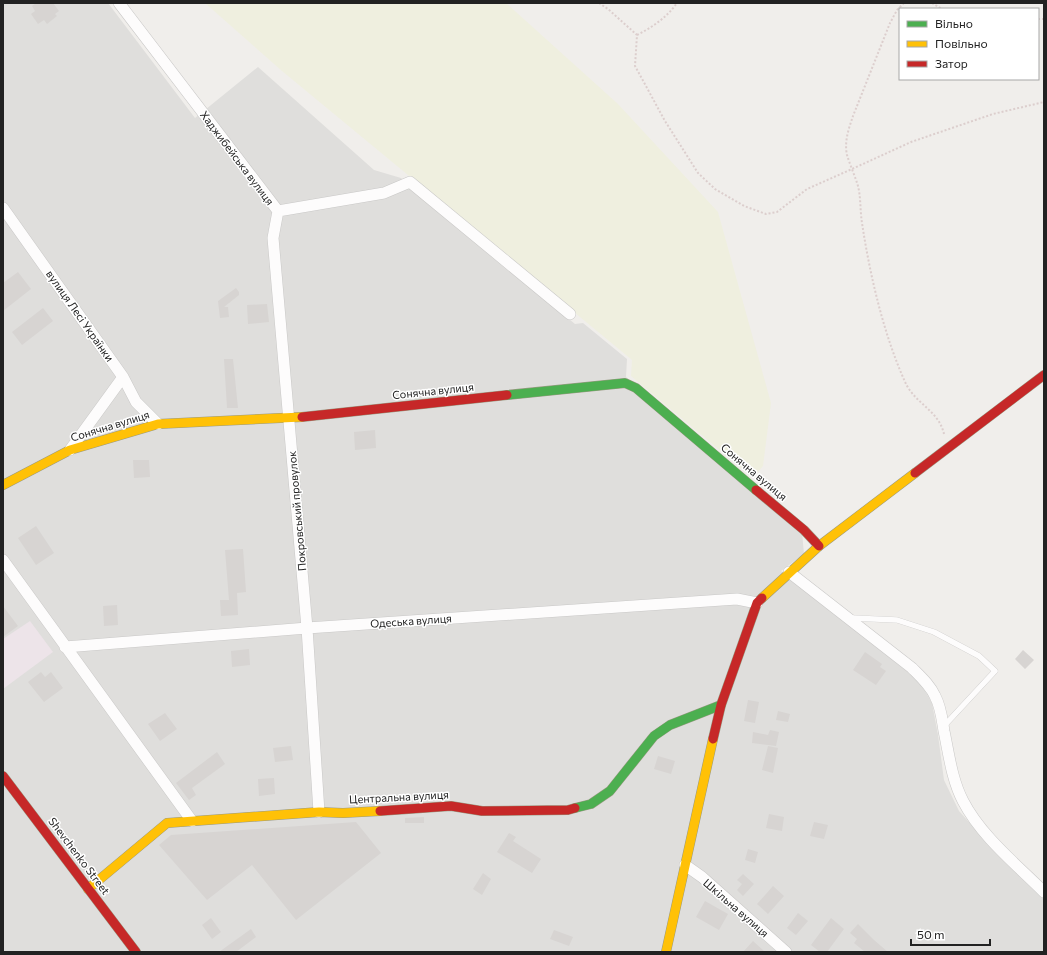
<svg xmlns="http://www.w3.org/2000/svg" width="1047" height="955" font-family="Commissioner,sans-serif">
<style>
.residential{fill:#dfdedc}
.industrial{fill:#ede4e9}
.farmland{fill:#efefdf}
.building{fill:#d7d4d2}
.lines{fill:none;stroke-linecap:round;stroke-linejoin:round}
.lane-casing{stroke:#c9c8c7;stroke-width:6}
.street-casing{stroke:#c9c8c7;stroke-width:12}
.fast-casing{stroke:#999a82;stroke-width:10}
.slow-casing{stroke:#999a82;stroke-width:10}
.jam-casing{stroke:#999a82;stroke-width:10}
.path{stroke:#dccecd;stroke-width:2;stroke-dasharray:2 2;stroke-linecap:butt}
.lane{stroke:#fdfcfc;stroke-width:5.5}
.street{stroke:#fdfcfc;stroke-width:11}
.fast{stroke:#4caf50;stroke-width:9}
.slow{stroke:#ffc107;stroke-width:9}
.jam{stroke:#c62828;stroke-width:9}
.labels{text-anchor:middle;stroke-width:3;stroke-linejoin:round;paint-order:stroke}
.street-label{font-size:11px;fill:#222;stroke:#fff}
</style>
<rect width="100%" height="100%" fill="#f0eeeb"/>
<path class="residential" d="M3 3H108L195 118 258 67 374 170 401 178 575 324 583 323 627 359 626 377 802 532 804 554 781 571 919 681 932 703 938 735 944 780 959 811 985 840 1044 899V952H3Z"/>
<path class="industrial" d="M30 621 53 652 3 689V639Z"/>
<path class="farmland" d="M205 3H506L618 104 718 212 771 403 763 466 753 478 631 376 632 360 282 71Z"/>
<path class="building" d="M36 3H53L59 11 55 14 57 16 47 24 44 20 38 24 31 14 35 11 32 6Z
M18 272 31 289 3 311V283Z
M236 288 239 292V295L224 307H228L229 317 220 318 218 301Z
M267 304 269 322 248 324 247 305Z
M43 308 53 321 22 345 12 332Z
M224 359H233L238 408H227Z
M375 430 376 448 355 450 354 432Z
M133 460H149L150 477 134 478Z
M36 526 54 553 36 565 18 538Z
M243 549 246 592 237 593 238 615 221 616 220 600H229L225 550Z
M117 605 118 625 104 626 103 606Z
M3 606 18 626 3 637Z
M249 649 250 665 232 667 231 651Z
M1023 650 1034 660 1025 669 1015 659Z
M865 652 882 664 880 667 886 671 876 685 853 670Z
M41 672 45 677 51 672 63 688 44 702 28 682Z
M748 700 759 702 755 723 744 721Z
M778 711 790 714 788 722 776 720Z
M165 713 177 729 160 741 148 724Z
M770 730 779 732 776 746 752 743 753 732 768 735Z
M291 746 293 760 275 762 273 748Z
M768 746 778 748 773 773 762 770Z
M217 752 225 764 192 788 196 795 189 800 176 783Z
M658 756 675 761 671 774 654 769Z
M274 778 275 794 259 796 258 779Z
M769 814 784 817 782 831 766 828Z
M424 817V823H405V818Z
M356 822 381 853 296 920 252 865 207 900 159 845 171 835Z
M814 822 828 825 824 839 810 836Z
M509 833 516 837 513 841 541 859 532 873 497 852Z
M748 849 758 852 755 863 745 860Z
M483 873 491 879 482 895 473 889Z
M743 874 754 884 743 896 737 890 742 884 737 880Z
M773 886 784 896 768 914 757 904Z
M705 901 728 914 719 930 696 917Z
M798 913 808 921 796 935 787 928Z
M211 918 221 932 212 939 202 925Z
M831 918 844 929 827 952H820L811 945Z
M858 924 874 940 888 952H865L854 943 857 939 850 933Z
M251 929 256 937 236 952H219Z
M554 930 573 937 569 946 550 939Z
M753 941 765 952H743Z"/>
<g class="lines">
<g class="lane-casing">
<path id="lane" d="M852 618 897 620 934 632 979 656 995 671 944 726"/>
</g>
<g class="street-casing">
<path id="street" d="M119 3 278 211 384 193 410 182 570 314
M3 208 123 377 136 402 158 424
M278 211 273 238 307 628 319 812
M70 450 123 377
M3 560 192 821
M789 572 912 668C921 677 930 685 935 696 941 707 942 719 944 731 949 755 952 780 963 801 981 836 1016 864 1044 892
M65 647 307 628 737 599 757 603
M685 865 702 877 786 952"/>
</g>
<g class="fast-casing">
<path id="fast" d="M507 395 625 383 636 388 756 490
M575 808 591 804 610 791 654 736 670 725 721 705"/>
</g>
<g class="slow-casing">
<path id="slow" d="M3 485 70 450 158 424 302 417
M762 598 819 546 915 473
M88 889 167 823 319 812 343 813 380 811
M666 952 713 739"/>
</g>
<g class="jam-casing">
<path id="jam" d="M302 417 507 395
M915 473 1044 375
M756 490 804 530 819 546
M713 739 721 705 757 603 762 598
M3 776 136 952
M380 811 451 806 482 811 568 810 575 808"/>
</g>
<path class="path" d="M599 3 608 9 637 35 635 66 665 121 698 173 715 189 744 206 766 214 777 212 807 189 852 169 911 142 993 114 1044 102
M904 3 897 10 890 23 853 116C849 128 844 141 847 155 850 165 855 176 858 186 861 198 860 211 862 223 870 276 884 336 906 384 916 404 939 411 944 434
M932 3 942 9
M1038 19H1044
M637 35C653 27 667 17 677 3"/>
<use href="#lane" class="lane"/>
<use href="#street" class="street"/>
<use href="#fast" class="fast"/>
<use href="#slow" class="slow"/>
<use href="#jam" class="jam"/>
</g>
<g class="labels">
<g class="street-label">
<text transform="translate(237 158) rotate(53)" y="4">Хаджибейська вулиця</text>
<text transform="translate(80 316) rotate(55)" y="4">вулиця Лесі Українки</text>
<text transform="translate(433 391) rotate(-6)" y="4">Сонячна вулиця</text>
<text transform="translate(110 426) rotate(-17)" y="4">Сонячна вулиця</text>
<text transform="translate(754 472) rotate(40)" y="4">Сонячна вулиця</text>
<text transform="translate(297 511) rotate(-95)" y="4">Покровський провулок</text>
<text transform="translate(411 621) rotate(-4)" y="4">Одеська вулиця</text>
<text transform="translate(399 797) rotate(-3)" y="4">Центральна вулиця</text>
<text transform="translate(79 856) rotate(53)" y="4">Shevchenko Street</text>
<text transform="translate(736 908) rotate(41)" y="4">Шкільна вулиця</text>
</g>
</g>
<rect width="1047" height="955" fill="none" stroke="#222222" stroke-width="8"/>
<rect x="899" y="8" width="140" height="72" fill="#ffffff" stroke="#a7a7a7"/>
<rect x="907" y="21" width="20" height="6" fill="#4caf50" stroke="#a7a7a7"/>
<text x="935" y="28" font-size="12" fill="#222222">Вільно</text>
<rect x="907" y="41" width="20" height="6" fill="#ffc107" stroke="#a7a7a7"/>
<text x="935" y="48" font-size="12" fill="#222222">Повільно</text>
<rect x="907" y="61" width="20" height="6" fill="#c62828" stroke="#a7a7a7"/>
<text x="935" y="68" font-size="12" fill="#222222">Затор</text>
<path d="M911 939v6h79v-6" fill="none" stroke="#222222" stroke-width="2"/>
<text x="917" y="939" font-size="12" fill="#222222" stroke="#ffffff" stroke-width="3" paint-order="stroke">50 m</text>
</svg>
